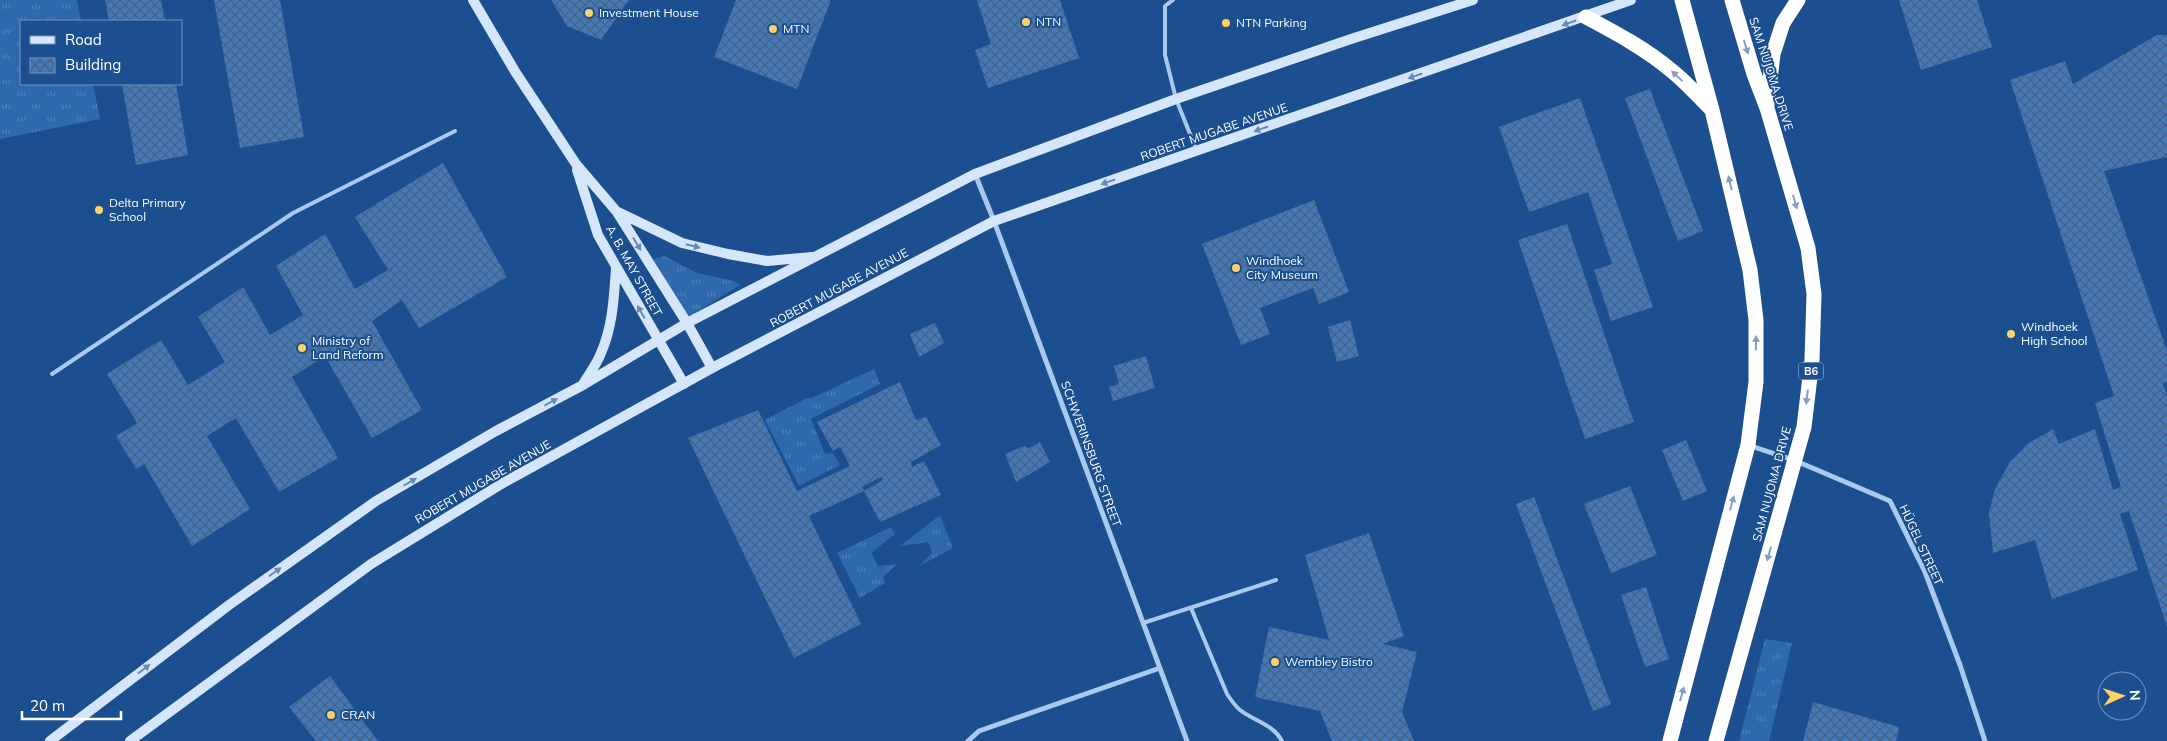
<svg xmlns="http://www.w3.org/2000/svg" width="2167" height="741" font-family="Mulish,sans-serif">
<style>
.grass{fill:url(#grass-tufts)}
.building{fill:url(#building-cross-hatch)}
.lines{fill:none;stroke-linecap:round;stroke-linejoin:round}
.lane{stroke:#a9c9ee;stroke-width:4}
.street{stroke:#a9c9ee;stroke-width:5}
.secondary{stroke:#d6e6fa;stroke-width:10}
.highway{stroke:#fff;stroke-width:15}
.oneway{fill:#668bba}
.oneway2{fill:#829ec1}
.poi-dot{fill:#ffd166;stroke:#1b4f8f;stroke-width:2}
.labels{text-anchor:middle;stroke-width:4;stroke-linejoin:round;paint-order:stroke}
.shield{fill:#1b4f8f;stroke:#bbcadd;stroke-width:1}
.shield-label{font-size:11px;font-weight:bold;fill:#fff}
.poi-label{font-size:12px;fill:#fff;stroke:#1b4f8f;text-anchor:start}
.street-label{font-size:12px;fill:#fff;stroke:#1b4f8f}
</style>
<defs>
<pattern id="grass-tufts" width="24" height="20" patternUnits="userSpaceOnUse" patternTransform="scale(1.25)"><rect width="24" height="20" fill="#2e69ad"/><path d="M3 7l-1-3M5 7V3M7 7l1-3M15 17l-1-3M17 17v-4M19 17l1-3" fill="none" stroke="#4d80b9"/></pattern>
<pattern id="building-cross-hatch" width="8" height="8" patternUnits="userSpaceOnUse" patternTransform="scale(1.25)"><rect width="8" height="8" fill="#4478b7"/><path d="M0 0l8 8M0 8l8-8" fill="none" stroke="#486282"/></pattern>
</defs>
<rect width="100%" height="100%" fill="#1b4f8f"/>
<path class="grass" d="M0 0H77L81 21H21V84H93L100 119 0 139Z
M665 256 697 273 734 281 740 285 687 318 653 259Z
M874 369 880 384 811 419 825 454 833 453 840 465 799 486 765 420 807 398H812Z
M940 515 953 548 919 566 932 553 928 542 900 546Z
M891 527 895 534 871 553 878 566 897 564 883 577 885 583 860 598 837 553Z
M1765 639 1792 643 1769 741H1739Z"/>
<path class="building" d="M105 0H161L165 20 109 21Z
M214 0H280L304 137 240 148Z
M551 0H629L601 40 567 26Z
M736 0H831L797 89 714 57Z
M977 0H1060L1079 58 988 88 975 50 991 44Z
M1899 0H1977L1992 47 1921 70Z
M2157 35H2167V157L2104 171 2167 351V382L2163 383 2167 396V627L2129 511 2120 514 2138 570 2052 599 2035 540 1993 553 1989 513 1995 489 2010 462 2029 443 2053 429 2059 444 2095 429 2113 490 2121 487 2095 403 2114 396 2010 80 2065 61 2073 84Z
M122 84H176L188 155 136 165Z
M1650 89 1703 231 1678 241 1625 98Z
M1580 98 1653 307 1611 321 1594 270 1612 264 1588 192 1529 212 1499 127Z
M443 163 507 277 419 328 402 300 372 321 422 410 372 438 325 356 292 377 338 458 279 492 236 418 207 436 250 509 192 546 144 464 136 469 116 436 137 423 107 374 161 340 188 385 225 362 198 317 243 287 270 335 303 315 276 266 325 234 355 289 388 270 355 217Z
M1314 200 1349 292 1319 304 1313 288 1260 308 1270 334 1241 345 1202 244Z
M1567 224 1634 422 1585 439 1518 240Z
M1350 320 1359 356 1337 362 1328 327Z
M935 323 944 343 919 357 910 334Z
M1146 356 1155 388 1113 401 1109 387 1119 384 1114 366Z
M900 382 916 420 926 417 941 445 911 462 912 467 924 461 941 495 880 522 864 491 883 480 881 477 862 487 864 491 809 516 861 624 794 658 688 438 758 410 797 491 850 466 840 447 833 451 817 422Z
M1686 440 1707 491 1683 501 1662 450Z
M1040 442 1050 462 1016 482 1005 454 1024 446 1029 448Z
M1630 486 1657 555 1611 573 1584 504Z
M1534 497 1611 704 1593 711 1516 504Z
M1369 533 1404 636 1383 644 1417 652 1402 712 1414 741H1332L1320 711 1255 697 1269 627 1329 640 1305 555Z
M1646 587 1669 659 1645 667 1621 595Z
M330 676 378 741H316L289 707Z
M1813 702 1899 727 1896 741H1803Z"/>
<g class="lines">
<path class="lane" d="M1173 0 1165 6V55L1176 99 1196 149
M52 374 293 213 455 131
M1191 608 1227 694C1231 700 1235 706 1240 710 1254 721 1273 724 1282 741
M1143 623 1276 580"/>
<path class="street" d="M975 174 994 221 1187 741
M1751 446 1796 461 1890 501 1925 572 1960 665 1985 741
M968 741 979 731 1160 668"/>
<path class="secondary" d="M473 0 516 73 576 164 617 212 687 323 712 368
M577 170 598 235 684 384
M618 212 682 243 728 254 767 261 812 257
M583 384C589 374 597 364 601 353 613 326 614 296 616 268
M50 741 229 605 376 501 496 431 583 385 687 323 975 174 1176 99 1351 39 1473 0
M130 741 371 564 503 483 712 368 994 221 1631 0"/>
<path class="highway" d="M1586 17C1616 33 1646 49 1672 71 1686 82 1698 96 1711 109
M1767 105 1773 54 1783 23 1798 0
M1670 741 1748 445 1756 382V320L1750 270 1712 110 1682 0
M1716 741 1804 427 1812 360 1814 294 1808 248 1767 108 1754 74 1732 0"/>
</g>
<defs><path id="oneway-solid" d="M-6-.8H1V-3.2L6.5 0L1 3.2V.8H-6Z" transform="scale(1.25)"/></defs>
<g class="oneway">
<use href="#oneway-solid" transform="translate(1569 23) rotate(161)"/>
<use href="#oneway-solid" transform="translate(1415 76) rotate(161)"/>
<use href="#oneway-solid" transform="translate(1261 129) rotate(161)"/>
<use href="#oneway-solid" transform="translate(1108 182) rotate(161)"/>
<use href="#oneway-solid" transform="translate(637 244) rotate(58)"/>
<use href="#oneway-solid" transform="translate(693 246) rotate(14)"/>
<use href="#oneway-solid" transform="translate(641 312) rotate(-120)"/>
<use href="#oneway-solid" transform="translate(551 402) rotate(-28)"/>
<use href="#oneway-solid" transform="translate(410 482) rotate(-30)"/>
<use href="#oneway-solid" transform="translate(275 572) rotate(-35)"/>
<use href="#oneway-solid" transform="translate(144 669) rotate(-37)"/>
</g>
<g class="oneway2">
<use href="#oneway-solid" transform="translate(1746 47) rotate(73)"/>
<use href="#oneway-solid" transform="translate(1677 76) rotate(-137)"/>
<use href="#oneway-solid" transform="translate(1730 183) rotate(-103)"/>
<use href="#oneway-solid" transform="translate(1795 202) rotate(74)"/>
<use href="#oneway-solid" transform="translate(1756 343) rotate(-89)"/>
<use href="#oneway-solid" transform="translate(1807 397) rotate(97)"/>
<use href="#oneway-solid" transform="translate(1732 503) rotate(-75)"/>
<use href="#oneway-solid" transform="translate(1769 554) rotate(106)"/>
<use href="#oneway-solid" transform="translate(1682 694) rotate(-75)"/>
</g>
<g class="poi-dot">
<circle cx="589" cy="13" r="5"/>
<circle cx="1026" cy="22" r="5"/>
<circle cx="1226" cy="23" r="5"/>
<circle cx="773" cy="29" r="5"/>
<circle cx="99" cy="210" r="5"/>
<circle cx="1236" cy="268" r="5"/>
<circle cx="2011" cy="334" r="5"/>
<circle cx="302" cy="348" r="5"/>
<circle cx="1275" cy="662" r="5"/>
<circle cx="331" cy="715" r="5"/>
</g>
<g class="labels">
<rect class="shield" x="1798.5" y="362.5" width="25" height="17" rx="4"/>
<g class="shield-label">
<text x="1811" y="375">B6</text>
</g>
<g class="poi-label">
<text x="599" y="17">Investment House</text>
<text x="1036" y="26">NTN</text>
<text x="1236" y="27">NTN Parking</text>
<text x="783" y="33">MTN</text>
<text x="109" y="207">Delta Primary<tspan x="109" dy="14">School</tspan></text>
<text x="1246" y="265">Windhoek<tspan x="1246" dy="14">City Museum</tspan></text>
<text x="2021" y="331">Windhoek<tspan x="2021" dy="14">High School</tspan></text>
<text x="312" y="345">Ministry of<tspan x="312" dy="14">Land Reform</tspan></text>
<text x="1285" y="666">Wembley Bistro</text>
<text x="341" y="719">CRAN</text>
</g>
<g class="street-label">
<text transform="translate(1771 74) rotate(72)" y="4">SAM NUJOMA DRIVE</text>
<text transform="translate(1214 132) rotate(-19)" y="4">ROBERT MUGABE AVENUE</text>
<text transform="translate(634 271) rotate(61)" y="4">A. B. MAY STREET</text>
<text transform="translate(839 288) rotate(-28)" y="4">ROBERT MUGABE AVENUE</text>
<text transform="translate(1091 454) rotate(70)" y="4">SCHWERINSBURG STREET</text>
<text transform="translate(483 482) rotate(-30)" y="4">ROBERT MUGABE AVENUE</text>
<text transform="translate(1772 484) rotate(-75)" y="4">SAM NUJOMA DRIVE</text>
<text transform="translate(1921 545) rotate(65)" y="4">HÜGEL STREET</text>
</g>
</g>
<rect x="20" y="20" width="162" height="65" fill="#1b4f8f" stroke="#7695bc"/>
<rect x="30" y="36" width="25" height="8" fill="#d6e6fa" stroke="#7695bc"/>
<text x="65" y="45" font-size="15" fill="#ffffff">Road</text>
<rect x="30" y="58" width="25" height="15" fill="url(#building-cross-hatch)" stroke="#7695bc"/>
<text x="65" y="70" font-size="15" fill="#ffffff">Building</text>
<g transform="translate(2122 696) rotate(87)"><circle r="24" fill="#1b4f8f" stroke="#7695bc"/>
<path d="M0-4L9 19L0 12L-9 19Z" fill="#ffd166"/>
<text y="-8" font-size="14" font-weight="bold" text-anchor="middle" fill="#ffffff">N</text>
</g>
<path d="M22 711v8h99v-8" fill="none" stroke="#ffffff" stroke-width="2.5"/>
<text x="30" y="711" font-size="15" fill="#ffffff" stroke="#1b4f8f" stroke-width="4" paint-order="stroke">20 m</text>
</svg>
